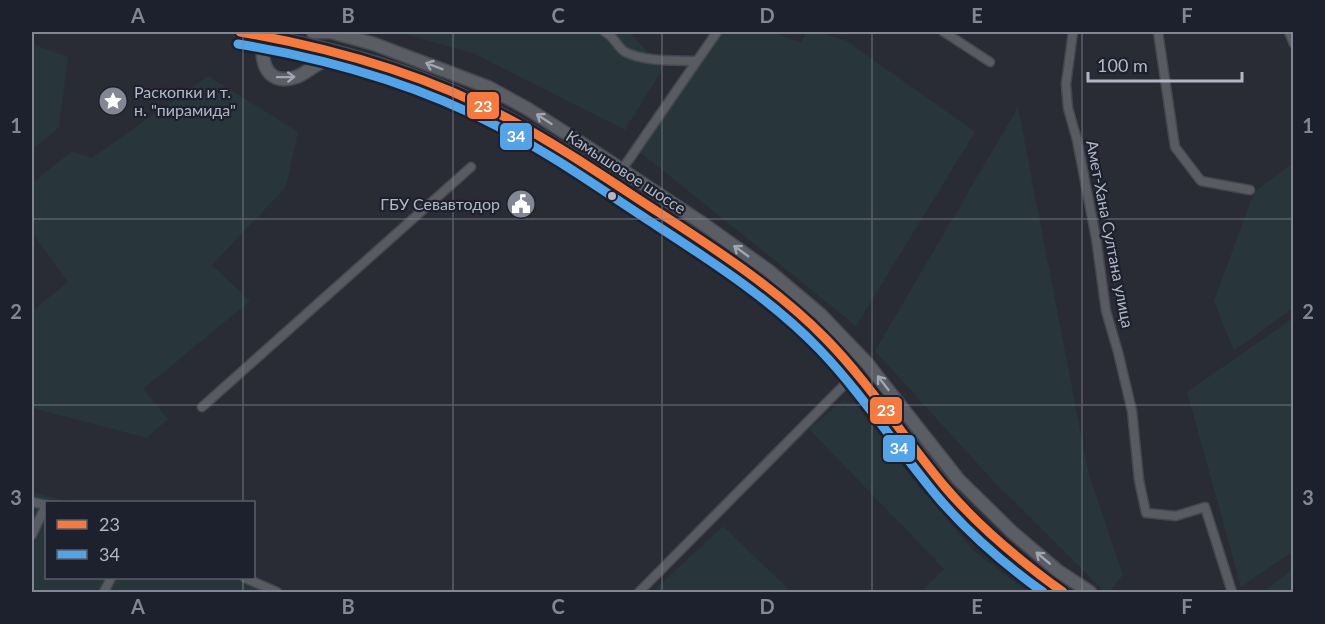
<svg xmlns="http://www.w3.org/2000/svg" width="1325" height="624" font-family="Lato,sans-serif">
<style>
.green{fill:#28353a}
.lines{fill:none;stroke-linecap:round;stroke-linejoin:round}
.street-casing{stroke:#46474e;stroke-width:11}
.primary-casing{stroke:#474951;stroke-width:15}
.street{stroke:#595b63;stroke-width:8}
.primary{stroke:#5b5d65;stroke-width:12}
.bus-1-casing{stroke:#1d212e;stroke-width:14}
.bus-2-casing{stroke:#1d212e;stroke-width:14}
.bus-1{stroke:#f6793e;stroke-width:9}
.bus-2{stroke:#53a3e8;stroke-width:9}
.oneway{stroke:#a1a5b2}
.grid{fill:none;stroke:#838693;stroke-width:1.5;stroke-opacity:0.55}
.bus-dot{fill:#b3b7c5;stroke:#1d212e;stroke-width:2}
.labels{text-anchor:middle;stroke-width:4.5;stroke-linejoin:round;paint-order:stroke}
.poi-label{font-size:16px;fill:#b3b7c5;stroke:#1d212e;text-anchor:start}
.street-label{font-size:16px;fill:#b3b7c5;stroke:#1d212e}
.line-badge{stroke:#1d212e;stroke-width:2}
.badge-label{font-size:16px;text-anchor:middle;font-weight:bold;fill:#fff}
.neatline{fill:none;stroke:#838693;stroke-width:2}
.grid-label{font-size:20px;text-anchor:middle;font-weight:bold;fill:#838693}
</style>
<rect width="100%" height="100%" fill="#2a2c35"/>
<path class="green" d="M398 32H623L631 34 663 68 625 130 475 54Z
M723 32H772L801 43 806 32H818L847 41 975 132 856 326 640 152Z
M32 44 68 57 59 127 32 150Z
M208 76 298 132 286 187 212 265 250 301 143 389 168 419 147 438 32 408V311L68 282 32 232V183L72 151 92 158Z
M1018 107 1088 471 1123 575 1109 592H1105L996 484 875 351Z
M1293 163V308L1234 351 1214 301 1254 192Z
M1293 318V551L1241 587 1187 392Z
M843 400 855 403 911 477 974 551 1028 592H921L944 569 809 429Z
M32 492 69 502H46V578L254 577 280 592H32Z
M723 526 791 592H652Z
M1293 569V592H1263Z"/>
<g class="lines">
<g class="street-casing">
<path id="street" d="M605 32C614 36 617 47 625 52 645 62 674 60 696 61
M944 32 990 62
M1073 32 1066 84 1068 108 1077 140 1096 238 1106 311 1118 352 1132 411 1139 480 1146 513 1176 516 1205 507 1232 592
M1158 32 1175 147 1201 181 1250 190
M1289 32 1294 44
M621 171 717 32
M202 407 471 167
M32 502 46 505
M32 535 46 505
M245 578 277 592
M104 592 111 578
M639 592 856 373"/>
</g>
<g class="primary-casing">
<path id="primary" d="M240 32C324 45 408 68 484 106 544 135 599 174 655 210 714 248 776 288 826 339 870 384 905 438 945 487 978 526 1021 563 1063 592
M266 32C258 54 263 88 296 77 306 74 314 64 325 61 333 59 341 61 349 63
M313 32H334
M331 32 374 44 488 87 528 109 589 148 702 223 769 271 820 314 866 362 958 479 1012 532 1058 571 1090 592"/>
</g>
<use href="#street" class="street"/>
<use href="#primary" class="primary"/>
<g class="bus-1-casing">
<path id="bus-1" d="M240 32C333 48 423 73 507 118 558 145 606 178 655 210 715 249 776 288 826 339 870 384 904 438 945 487 979 527 1020 561 1063 592"/>
</g>
<g class="bus-2-casing">
<path id="bus-2" d="M238 44C329 59 417 84 499 127 551 154 599 188 648 220 708 259 770 298 820 350 863 395 896 447 936 495 967 532 1004 564 1043 592"/>
</g>
<use href="#bus-1" class="bus-1"/>
<use href="#bus-2" class="bus-2"/>
</g>
<defs><path id="oneway-shaft" d="M-6 0H5M1.5-3L5.5 0L1.5 3" fill="none" stroke-width="1.6" stroke-linecap="round" stroke-linejoin="round" transform="scale(1.5)"/></defs>
<g class="oneway">
<use href="#oneway-shaft" transform="translate(434 66) rotate(-159)"/>
<use href="#oneway-shaft" transform="translate(286 77) rotate(-1)"/>
<use href="#oneway-shaft" transform="translate(544 119) rotate(-147)"/>
<use href="#oneway-shaft" transform="translate(741 251) rotate(-144)"/>
<use href="#oneway-shaft" transform="translate(883 383) rotate(-128)"/>
<use href="#oneway-shaft" transform="translate(1043 558) rotate(-140)"/>
</g>
<path class="grid" d="M243 32V502M453 32V592M662 32V592M872 32V592M1082 32V592M32 219H1294M32 405H1294M243 578V592"/>
<defs>
<g id="sight-disc" transform="scale(1.5)"><circle r="9.5" fill="#838693" stroke="#1d212e"/><path d="M0-6L1.8-2.2L6-1.7L2.9 1.2L3.7 5.4L0 3.3L-3.7 5.4L-2.9 1.2L-6-1.7L-1.8-2.2Z" fill="#fff"/></g>
<g id="civic-disc" transform="scale(1.5)"><circle r="9.5" fill="#838693" stroke="#1d212e"/><path d="M-.6-6.5H3V-4.5H.6V-3L4-1V1h2V6H-6V1h2V-1L-.6-3ZM-1.2 2.5V6h2.4V2.5Z" fill="#fff"/></g>
</defs>
<g fill-rule="evenodd">
<use href="#sight-disc" x="113" y="101"/>
<use href="#civic-disc" x="521" y="204"/>
</g>
<circle class="bus-dot" cx="612" cy="196" r="5"/>
<g class="labels">
<g class="poi-label">
<text x="134" y="98">Раскопки и т.<tspan x="134" dy="18">н. "пирамида"</tspan></text>
<text x="500" y="210" text-anchor="end">ГБУ Севавтодор</text>
</g>
<g class="street-label">
<text transform="translate(626 172) rotate(33)" y="6">Камышовое шоссе</text>
<text transform="translate(1110 234) rotate(79)" y="6">Амет-Хана Султана улица</text>
</g>
</g>
<g class="line-badge">
<rect x="466" y="91" width="34" height="29" rx="6" fill="#f6793e"/>
<rect x="499" y="122" width="34" height="29" rx="6" fill="#53a3e8"/>
<rect x="869" y="396" width="34" height="29" rx="6" fill="#f6793e"/>
<rect x="882" y="434" width="34" height="29" rx="6" fill="#53a3e8"/>
</g>
<g class="badge-label">
<text x="483" y="112">23</text>
<text x="516" y="142">34</text>
<text x="886" y="416">23</text>
<text x="899" y="454">34</text>
</g>
<rect width="1325" height="624" fill="none" stroke="#1d212e" stroke-width="66"/>
<rect x="45" y="501" width="210" height="78" fill="#1d212e" stroke="#595d6a" stroke-width="1.5"/>
<rect x="57" y="520" width="30" height="9" fill="#f6793e" stroke="#595d6a" stroke-width="1.5"/>
<text x="99" y="531" font-size="18" fill="#b3b7c5">23</text>
<rect x="57" y="550" width="30" height="9" fill="#53a3e8" stroke="#595d6a" stroke-width="1.5"/>
<text x="99" y="561" font-size="18" fill="#b3b7c5">34</text>
<path d="M1088 72v9h154v-9" fill="none" stroke="#b3b7c5" stroke-width="3"/>
<text x="1097" y="72" font-size="18" fill="#b3b7c5" stroke="#1d212e" stroke-width="4.5" paint-order="stroke">100 m</text>
<rect x="33" y="33" width="1259" height="558" class="neatline"/>
<g class="grid-label">
<text x="138" y="23">A</text>
<text x="348" y="23">B</text>
<text x="558" y="23">C</text>
<text x="767" y="23">D</text>
<text x="977" y="23">E</text>
<text x="1187" y="23">F</text>
<text x="16" y="133">1</text>
<text x="1308" y="133">1</text>
<text x="16" y="319">2</text>
<text x="1308" y="319">2</text>
<text x="16" y="505">3</text>
<text x="1308" y="505">3</text>
<text x="138" y="614">A</text>
<text x="348" y="614">B</text>
<text x="558" y="614">C</text>
<text x="767" y="614">D</text>
<text x="977" y="614">E</text>
<text x="1187" y="614">F</text>
</g>
</svg>
